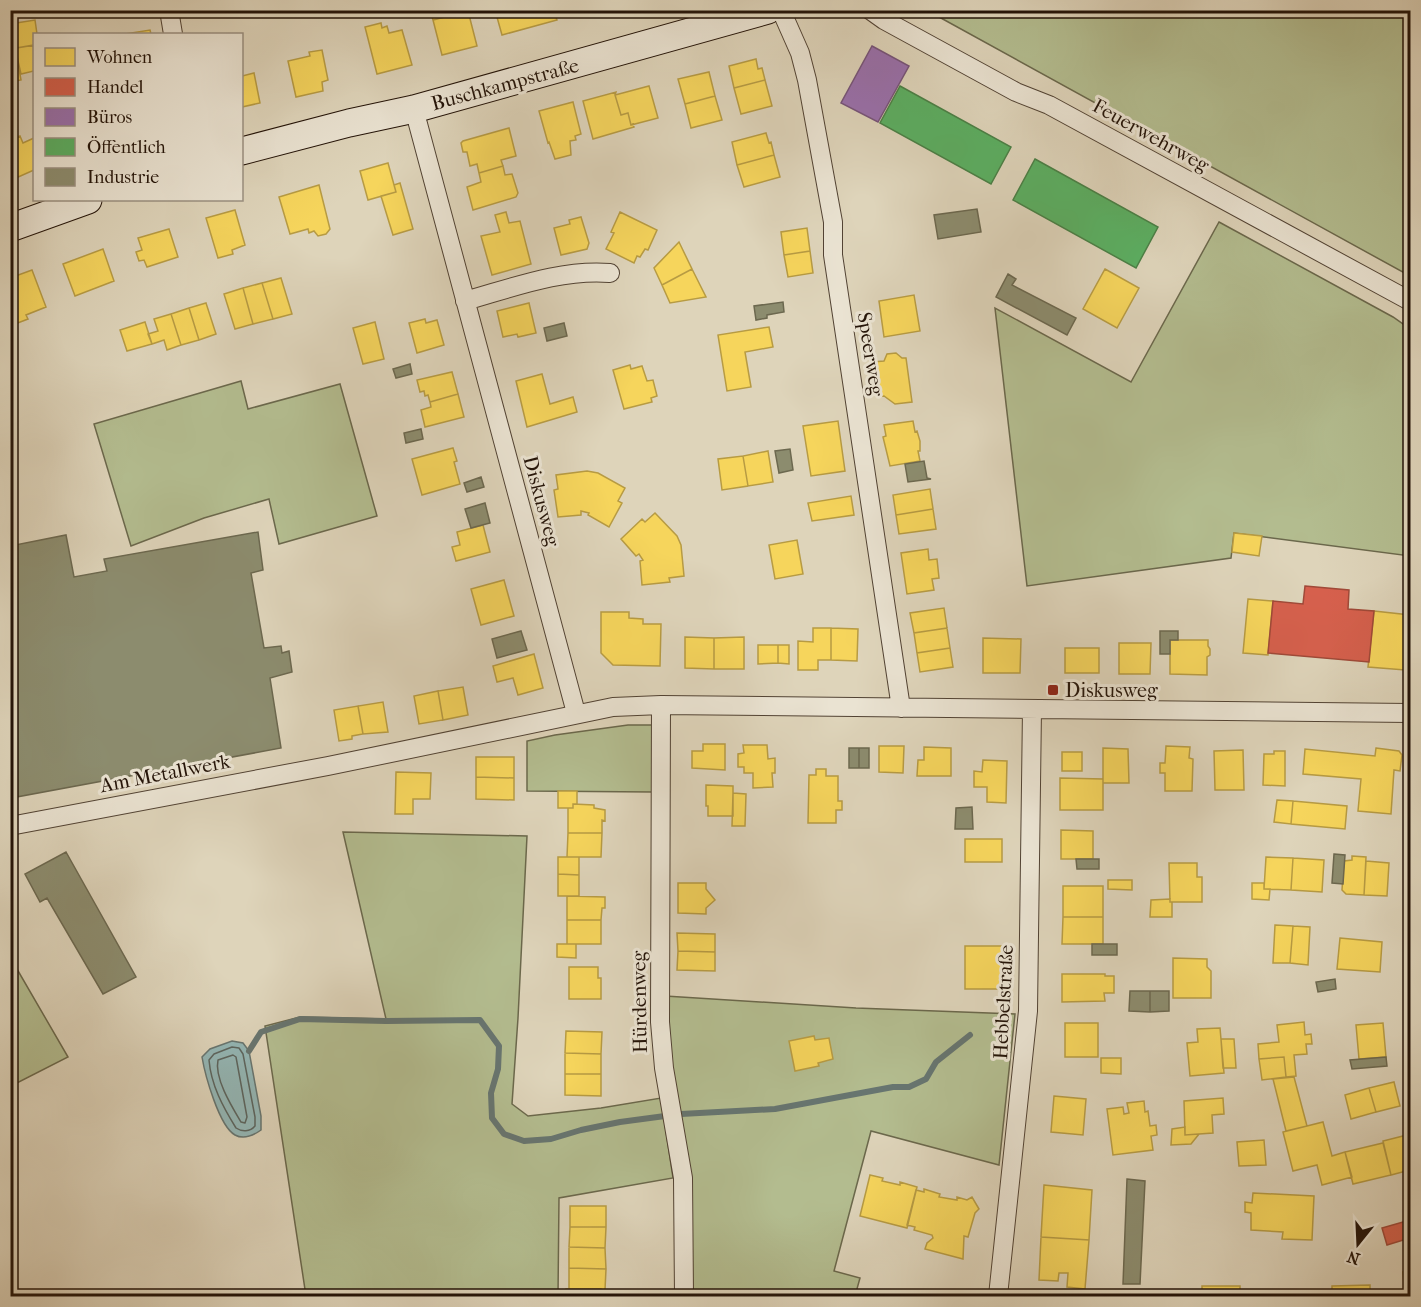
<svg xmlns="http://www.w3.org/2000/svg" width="1421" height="1307" font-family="'IM FELL French Canon',serif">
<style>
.green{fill:#b3bc8f;stroke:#6b684c;stroke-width:1.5}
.water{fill:#94b7b6;stroke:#677570;stroke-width:1.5}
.homes{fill:#f6d55c;stroke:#b79b43;stroke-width:1.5}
.shops{fill:#d6604d;stroke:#a04938;stroke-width:1.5}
.offices{fill:#9970ab;stroke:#76547a;stroke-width:1.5}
.public{fill:#5aae61;stroke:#4a8046;stroke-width:1.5}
.industry{fill:#8c8c6e;stroke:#6c684f;stroke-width:1.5}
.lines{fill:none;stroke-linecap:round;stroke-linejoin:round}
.shore{stroke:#5c655f;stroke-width:1.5}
.stream{stroke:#677570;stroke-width:6}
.minor-casing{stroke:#524334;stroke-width:20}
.secondary-casing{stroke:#231308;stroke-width:29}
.minor{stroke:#eae3d2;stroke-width:18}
.secondary{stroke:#eae3d2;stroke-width:27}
.poi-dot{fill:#8f2418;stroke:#eae3d2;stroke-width:2}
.labels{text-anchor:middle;stroke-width:6;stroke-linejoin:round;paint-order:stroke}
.street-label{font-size:20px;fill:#231308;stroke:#eae3d2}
.poi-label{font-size:20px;fill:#231308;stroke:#eae3d2;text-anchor:start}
</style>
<rect width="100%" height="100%" fill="#ded4ba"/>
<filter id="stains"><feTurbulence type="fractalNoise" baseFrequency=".00333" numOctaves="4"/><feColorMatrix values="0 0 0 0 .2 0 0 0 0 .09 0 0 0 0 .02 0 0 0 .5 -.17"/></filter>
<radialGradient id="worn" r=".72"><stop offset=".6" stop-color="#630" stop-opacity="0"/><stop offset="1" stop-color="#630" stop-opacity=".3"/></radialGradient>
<path class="green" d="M928 11H1410V276L930 12Z
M1219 222 1393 317 1410 329V556L1234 533 1231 558 1027 586 995 308 1131 382Z
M241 381 248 409 340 384 377 516 279 544 269 499 204 518 131 546 94 424Z
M628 725H654L653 792 527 791V741L555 735Z
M343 832 527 836 518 1018 512 1104 528 1116 601 1108 661 1098 673 1178 559 1198 558 1296H306L265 1026 300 1017 386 1019Z
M10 957 68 1057 11 1086H10Z
M665 996 856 1008 1015 1014 999 1165 871 1131 834 1271 860 1278 855 1296H689Z"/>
<path class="water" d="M232 1041 243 1043 249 1051 261 1116V1130C254 1135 244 1140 235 1135 219 1126 205 1075 202 1057L210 1049Z"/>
<path class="homes" d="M430 10H468V11L433 20Z
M495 10H554L557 20 502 35Z
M468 11 477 46 442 55 433 20Z
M35 20 37 34H34V45L10 49V24Z
M381 23 382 28 387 26 389 33 402 30 412 65 377 74 365 27Z
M150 30 151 34H125Z
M34 45V71L21 74 16 52 10 49Z
M322 50 328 80 322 82 323 91 296 97 288 61 310 56 309 52Z
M16 52 21 80 10 82V57Z
M756 59 758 69 762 68 765 80 734 88 729 66Z
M709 72 715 96 685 104 678 79Z
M254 73 260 103 242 107V76Z
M765 80 772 106 741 114 734 88Z
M649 86 658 118 631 125 628 113 621 115 615 95Z
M616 92 615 95 621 115 628 113 631 125 633 124 634 127 593 139 583 101Z
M715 96 722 120 691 128 685 104Z
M573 102 581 134 575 136 576 140 570 141 571 155 555 159 549 142 548 143 539 111Z
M509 128 516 156 501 160 503 166 479 173 477 164 470 166 467 152H463L461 143 463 141Z
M766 133 769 143 771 142 774 155 737 165 732 142Z
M20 136 23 143 34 138V170L16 178 10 164V140Z
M774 155 780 177 744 187 737 165Z
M388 163 396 192 368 200 360 171Z
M503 166 505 175 512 174 518 193 516 197 473 210 467 187 481 182 479 173Z
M400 183 413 229 393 235 381 196 396 192 394 185Z
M319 185 330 229 326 234 318 236 314 231 309 233 308 229 290 234 279 197Z
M235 210 245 245 232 250 233 254 218 258 206 218Z
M506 212 509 223 520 221 531 264 492 275 481 236 500 232 495 215Z
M620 212 657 230 648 250 645 249 640 257 637 256 634 263 606 249 614 233 611 232Z
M581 217 589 243 587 249 561 255 554 228 570 224 569 220Z
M807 228 810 251 784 255 781 232Z
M169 229 178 257 147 267 144 260 139 261 136 252 142 250 138 238Z
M679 242 692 269 662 285 654 268Z
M103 249 114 281 75 296 63 264Z
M810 251 813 273 788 277 784 255Z
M692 269 706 297 670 303 662 285Z
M1105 269 1139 288 1117 328 1083 309Z
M32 270 46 307 26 315 28 319 10 326V278Z
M281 278 292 314 273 319 262 283Z
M262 283 273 319 253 324 243 288Z
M243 288 253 324 235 329 224 294Z
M914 295 920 331 884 337 879 301Z
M206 303 216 334 199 340 189 308Z
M529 303 536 333 518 337 517 334 503 337 497 311Z
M189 308 199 340 181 345 171 314Z
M171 314 181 345 167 350 164 340 152 344 148 334 158 331 154 319Z
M425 319 426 323 437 320 444 345 417 353 409 323Z
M145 322 152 344 127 351 120 330Z
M375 322 384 359 363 364 353 328Z
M769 327 773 347 745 352 751 387 727 391 718 335Z
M896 353 902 358H906L912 402 895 404 884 396 877 397 872 362 884 361 887 354Z
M630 365 631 369 642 366 647 381 653 380 657 396 651 398 652 402 624 409 613 370Z
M452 372 458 394 430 402 428 395 425 396 424 391 420 392 417 380Z
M542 374 550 404 573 397 577 412 527 427 516 381Z
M458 394 464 417 425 427 421 410 431 407 430 402Z
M838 421 845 471 811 476 803 426Z
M913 421 915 432 917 431 920 441V451H918L920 461 890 466 883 437 886 436 884 425Z
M453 448 457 461 454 462 460 484 422 495 412 459Z
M768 451 773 482 748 486 743 456Z
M743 456 748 486 722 490 718 459Z
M587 471 598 473 625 488 618 501 622 503 609 527 588 515 589 513 581 511V515L558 517 554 490 558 489 556 475Z
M930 489 933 509 896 515 893 495Z
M851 496 854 515 812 521 808 503Z
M933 509 936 529 899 534 896 515Z
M655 513 677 536 681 545 684 576 669 578 670 582 642 585 640 561 643 560 639 554 636 556 621 539 642 519 645 522Z
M483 525 490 552 456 561 452 547 460 545 457 532Z
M1234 533 1262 536 1259 556 1232 552Z
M797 540 803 574 775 579 769 545Z
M928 549 929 560 937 559 939 578 932 579 934 590 907 594 901 553Z
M504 580 514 616 481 625 471 589Z
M1406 581 1410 582V590L1405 589Z
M1248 599 1273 601 1268 655 1243 653Z
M944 608 947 628 914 633 910 613Z
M1374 611 1410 615 1405 670 1368 667Z
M601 612H629V618L643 619V624H661L660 666 613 665 601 653Z
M813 628H831V660H818V670H798V641L813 642Z
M831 628 858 629 857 661 831 660Z
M947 628 950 648 917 653 914 633Z
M685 637 714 638V669L685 668Z
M744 637V669H714V638Z
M983 638 1021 639 1020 673H983Z
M1170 640H1208V646L1210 649V655L1207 657V675L1170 674Z
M1119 643H1151L1150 674H1119Z
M758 645H778V663L758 664Z
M778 645H789V664L778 663Z
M950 648 953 667 920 672 917 653Z
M1065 648H1099V673H1065Z
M534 654 543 688 518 695 513 678 497 682 493 666Z
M463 687 468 715 443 720 438 691Z
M438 691 443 720 419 724 414 696Z
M383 702 388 732 363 734 358 706Z
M358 706 363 734 352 736V739L339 741 334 710Z
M703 744H725V770L692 768V751H703Z
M743 745H767L768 759 775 758V773H772L773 787 753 788V773H744V767H738V754L744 753Z
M879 746H904L903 773 879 772Z
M1166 746 1190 747 1189 758 1193 759 1192 791H1165V773H1160V763H1165Z
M924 747 951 748V776H917L918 760H924Z
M1103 748 1128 749 1129 783H1103Z
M1376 748 1399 751 1402 755 1400 771 1394 770 1391 814 1358 811 1361 779 1303 774 1305 749 1375 756Z
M1243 750 1244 790H1215L1214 751Z
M1274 751H1285V786L1263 785 1264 754H1274Z
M1062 752H1082V771H1062Z
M476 757H514V778L476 777Z
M983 760 1007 761 1006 803 987 802V787H974V771L982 772Z
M816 769H826V776H838V801H842V810H836V823H808L809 775H816Z
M396 772 431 773 430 799H413V814H395Z
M476 777 514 778V800L476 799Z
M1060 778 1103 779V810H1060Z
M706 785 733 786V816H708V806H706Z
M558 791H577V804H573V808H558Z
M733 793 746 794 745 826H732Z
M1277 800 1293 801 1291 824 1274 822Z
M1293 801 1347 806 1345 829 1291 824Z
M573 804 594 805V808L605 810V821L602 820V833H568V808H573Z
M1061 830 1093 831V859H1061Z
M568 833H602L601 857H567Z
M965 839H1002V862H965Z
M1352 856 1366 857 1364 895 1346 894 1342 890 1344 861 1352 860Z
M558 857H579V875L558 874Z
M1266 857 1293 858 1291 890 1264 889Z
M1293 858 1324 860 1322 892 1291 890Z
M1366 861 1389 863 1387 896 1364 895Z
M1169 863H1197V877H1202V902H1170Z
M558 874 579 875V896H558Z
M1108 880H1132V890L1108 889Z
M678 883H706V889L715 900 706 908V914L678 913Z
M1252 883H1264V889H1270L1269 900 1252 899Z
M1063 886H1103V917H1063Z
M567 896 605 897V908H602L601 920H567Z
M1170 899V902H1172V917H1150L1151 900Z
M1063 917H1103V944H1062Z
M567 920H601V944H567Z
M1275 925 1293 926 1290 963H1273Z
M1293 926 1310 927 1308 965 1290 963Z
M677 933 715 934V952L678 951Z
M1340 938 1382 942 1380 972 1337 969Z
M557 944H576V958L557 957Z
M965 946H1003V989H965Z
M678 951 715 952V971L677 970Z
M1173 958 1207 959V967L1211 971V998H1173Z
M569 967H598V978H601V999H569Z
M1062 974H1105V976H1114V993H1104L1105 1001 1062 1002Z
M1304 1022 1305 1035 1311 1034 1312 1044H1306L1307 1054 1294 1055 1296 1076 1286 1077 1284 1057 1259 1059 1258 1044 1279 1042 1277 1025Z
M1065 1023H1098V1057H1065Z
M1383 1023 1386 1057 1359 1059 1356 1025Z
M1220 1028 1224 1073 1190 1076 1187 1043 1198 1042 1197 1029Z
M566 1031 602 1032 601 1054 565 1053Z
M814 1036 815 1040 829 1038 833 1059 818 1063 819 1066 795 1071 789 1041Z
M1221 1039H1234L1236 1068H1223Z
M565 1053 601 1054V1074H565Z
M1284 1057 1286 1077 1262 1080 1259 1059Z
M1101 1058H1121V1074L1101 1073Z
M565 1074H601V1096L565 1095Z
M1294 1077 1307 1126 1286 1131 1273 1079Z
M1394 1082 1400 1106 1376 1112 1369 1088Z
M1369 1088 1376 1112 1351 1119 1345 1095Z
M1054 1096 1086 1099 1083 1135 1051 1132Z
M1223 1098 1224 1114 1212 1115 1213 1133 1185 1135 1184 1101Z
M1144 1101 1145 1112 1148 1111 1150 1126 1156 1125 1157 1135 1151 1136 1153 1150 1113 1155 1107 1109 1123 1107 1124 1114 1129 1113 1127 1103Z
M1323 1122 1332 1156 1345 1152 1352 1177 1322 1185 1317 1165 1293 1171 1283 1132Z
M1185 1127V1135L1199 1134 1191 1144 1171 1145 1172 1129Z
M1407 1135 1410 1149V1170L1391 1175 1383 1141Z
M1264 1140 1266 1165 1239 1166 1237 1142Z
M1383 1143 1391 1175 1353 1184 1345 1152Z
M870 1175 883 1178 882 1181 900 1185V1182L917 1187 907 1228 860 1216Z
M1044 1185 1092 1190 1089 1240 1041 1237Z
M924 1189 940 1194 939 1197 957 1200V1197L967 1200 972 1197 979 1209 975 1213 968 1237 964 1236 963 1259 925 1249 927 1243 933 1238 932 1235 914 1230 915 1227 907 1225 916 1190 924 1192Z
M1253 1193 1314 1196 1312 1240 1282 1239 1283 1232 1251 1230V1213L1245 1212V1202L1252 1203Z
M570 1206H606V1227H570Z
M570 1227H606L605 1248 569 1247Z
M1041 1237 1089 1240 1085 1289 1067 1287 1068 1273H1059L1058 1281 1039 1280Z
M569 1247 605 1248 606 1269 569 1268Z
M569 1268 606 1269 605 1290 569 1289Z
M1403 1272H1410V1296H1405Z
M1370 1285V1296H1311V1293H1332V1286Z
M1202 1286H1240V1296H1181V1294H1202Z
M566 1289H601V1296H566Z"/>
<path class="shops" d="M1305 586 1349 590 1348 609 1374 611 1369 662 1268 653 1273 601 1303 604Z
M1410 1220V1238L1387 1245 1382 1228Z"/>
<path class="offices" d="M872 46 909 66 878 122 841 103Z"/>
<path class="public" d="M900 86 1011 147 991 184 880 123Z
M1035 159 1158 227 1136 268 1013 200Z"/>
<path class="industry" d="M977 209 981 232 938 239 934 215Z
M1008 274 1016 279 1012 285 1076 318 1067 335 996 297Z
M783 302 784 312 767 315V318L756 320 754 306Z
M564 323 567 336 547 341 544 328Z
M410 364 412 374 396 378 393 369Z
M421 429 423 439 406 443 404 433Z
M790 449 793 470 779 473 775 451Z
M924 461 927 478 931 479 908 482 905 464Z
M481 477 484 487 467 492 464 483Z
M485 503 490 523 471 528 465 509Z
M258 532 263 570 251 573 264 648 281 646 282 653 289 651 292 672 270 678 281 748 11 798 10 546 66 535 74 577 107 571 104 559Z
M521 631 527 650 497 658 492 639Z
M1160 631H1178V640H1170V654H1160Z
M849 748H859V768H849Z
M859 748H869V768H859Z
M972 807 973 829H955L956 808Z
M66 852 136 977 103 994 47 898 40 902 25 874Z
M1334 854 1345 855 1343 884 1332 883Z
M1076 859H1099V869H1077Z
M1092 944H1117V955H1092Z
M1335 979 1336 989 1318 992 1316 982Z
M1130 991H1150V1012L1129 1011Z
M1150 991H1169V1011L1150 1012Z
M1386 1057 1387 1066 1352 1069 1350 1060Z
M1127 1179 1145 1181 1140 1284H1123Z"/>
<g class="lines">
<path class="shore" d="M232 1047 239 1048 243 1054 255 1117V1126C250 1132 242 1132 236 1128 223 1107 211 1085 209 1060L214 1054Z
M233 1055 236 1057 247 1117 245 1123 241 1122C232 1107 214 1078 218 1060Z"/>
<path class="stream" d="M249 1051 261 1032 300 1019 386 1021 480 1020 499 1046 498 1069 491 1093 492 1118 504 1134 524 1141 551 1139 581 1130 620 1122 665 1116
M681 1114 775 1109 893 1087H909L926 1079 936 1062 970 1035"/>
<g class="minor-casing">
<path id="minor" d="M169 10 173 34
M781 10 800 53 807 80 833 222V255L901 708
M870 10 884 20 1016 92 1049 105 1410 301
M414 109 576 713
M465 301C512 288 560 269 610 273
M661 705 660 1022 664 1068 683 1178 684 1296
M10 826 328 766 613 707 661 705 1410 713
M998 1296 1028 1011 1032 709"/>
</g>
<g class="secondary-casing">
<path id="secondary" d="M242 151 349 123 414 109 768 10
M10 228 88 200"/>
</g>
<use href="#minor" class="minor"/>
<use href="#secondary" class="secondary"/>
</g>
<rect class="poi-dot" x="1047" y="684" width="12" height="12" rx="3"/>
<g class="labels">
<g class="street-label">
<text transform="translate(505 84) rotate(-15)" y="7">Buschkampstraße</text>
<text transform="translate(1151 135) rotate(29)" y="7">Feuerwehrweg</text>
<text transform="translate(871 354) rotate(81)" y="7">Speerweg</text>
<text transform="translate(542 501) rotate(75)" y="7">Diskusweg</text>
<text transform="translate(165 773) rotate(-11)" y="7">Am Metallwerk</text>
<text transform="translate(639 1002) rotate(-91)" y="7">Hürdenweg</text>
<text transform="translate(1003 1002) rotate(-87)" y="7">Hebbelstraße</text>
</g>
<g class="poi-label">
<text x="1065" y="697">Diskusweg</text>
</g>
</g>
<rect width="1421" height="1307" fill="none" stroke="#ded4ba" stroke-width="36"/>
<rect x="12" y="12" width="1397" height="1283" fill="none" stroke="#231308" stroke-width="3"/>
<rect x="18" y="18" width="1385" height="1271" fill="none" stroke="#231308" stroke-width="1.5"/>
<rect x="33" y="33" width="210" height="168" fill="#eae3d2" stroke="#9a9081" stroke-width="1.5"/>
<rect x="45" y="48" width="30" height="18" fill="#f6d55c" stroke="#9a9081" stroke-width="1.5"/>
<text x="87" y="63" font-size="18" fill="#231308">Wohnen</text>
<rect x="45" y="78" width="30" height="18" fill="#d6604d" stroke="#9a9081" stroke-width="1.5"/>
<text x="87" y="93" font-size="18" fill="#231308">Handel</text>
<rect x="45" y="108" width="30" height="18" fill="#9970ab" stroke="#9a9081" stroke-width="1.5"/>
<text x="87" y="123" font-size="18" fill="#231308">Büros</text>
<rect x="45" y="138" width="30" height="18" fill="#5aae61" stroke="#9a9081" stroke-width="1.5"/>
<text x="87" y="153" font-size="18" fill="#231308">Öffentlich</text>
<rect x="45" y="168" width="30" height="18" fill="#8c8c6e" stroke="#9a9081" stroke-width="1.5"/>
<text x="87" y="183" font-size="18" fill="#231308">Industrie</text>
<g transform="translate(1358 1244) rotate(198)" stroke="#eae3d2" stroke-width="4.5" paint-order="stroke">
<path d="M0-4.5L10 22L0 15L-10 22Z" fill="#231308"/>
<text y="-9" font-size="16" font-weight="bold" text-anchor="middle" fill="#231308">N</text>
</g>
<rect width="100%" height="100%" filter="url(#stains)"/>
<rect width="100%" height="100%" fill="url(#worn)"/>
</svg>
